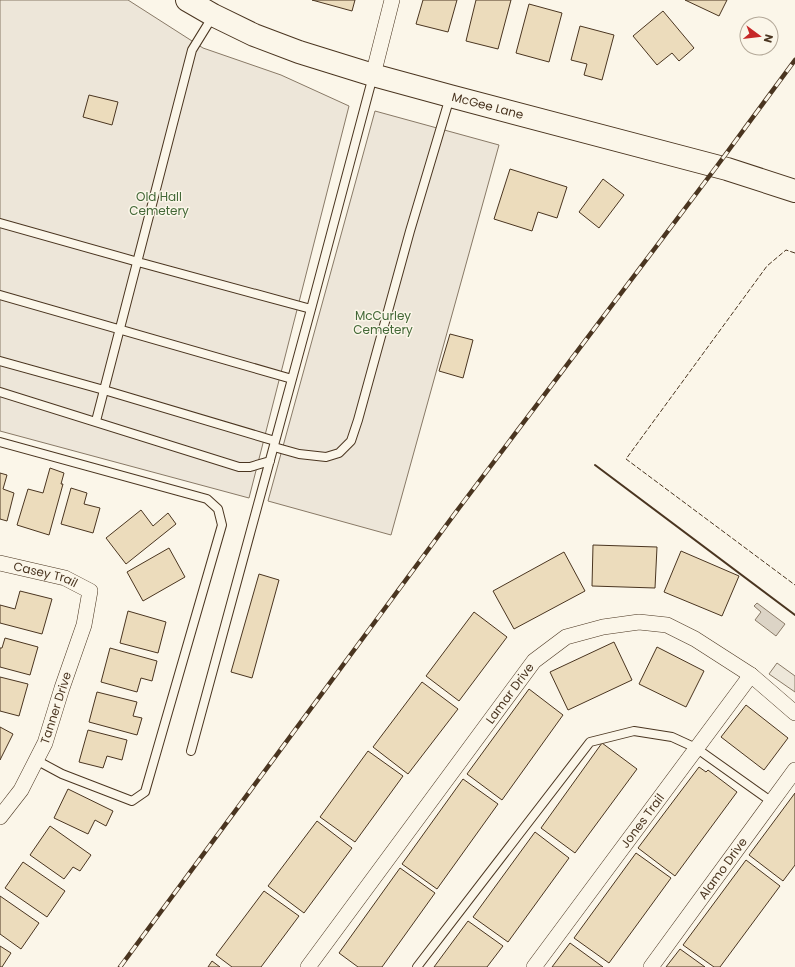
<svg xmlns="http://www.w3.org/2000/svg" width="795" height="967" font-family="Poppins,sans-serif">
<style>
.green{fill:#ede6d9;stroke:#887966}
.parking{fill:#ede7d9;stroke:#887966}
.water{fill:#dcd4c6;stroke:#887966}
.building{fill:#ecdcbc;stroke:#4a3520}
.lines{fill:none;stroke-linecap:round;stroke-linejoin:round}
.lane-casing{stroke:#4a3520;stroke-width:10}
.street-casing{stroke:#4a3520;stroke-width:16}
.secondary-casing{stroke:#4a3520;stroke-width:24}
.lane{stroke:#fbf6e9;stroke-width:8}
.street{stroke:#fbf6e9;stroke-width:15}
.secondary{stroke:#fbf6e9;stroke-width:22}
.rail-casing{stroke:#4a3520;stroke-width:4.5}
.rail{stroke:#fbf6e9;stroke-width:3;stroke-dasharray:9;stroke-linecap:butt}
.fence{stroke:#4a3520;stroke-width:1;stroke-dasharray:5 2;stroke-linecap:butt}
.wall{stroke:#4a3520;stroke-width:2}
.labels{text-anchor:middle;stroke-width:3;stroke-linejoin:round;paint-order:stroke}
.street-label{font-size:12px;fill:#4a3520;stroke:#fbf6e9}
.park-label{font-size:12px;fill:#436837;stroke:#fbf6e9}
</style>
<rect width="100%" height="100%" fill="#fbf6e9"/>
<path class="green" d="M0 0H128L203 48 281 75 349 106 249 498 0 431Z
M375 111 499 145 391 535 268 501Z"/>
<path class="parking" d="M777 663 795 676V692L769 674Z"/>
<path class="water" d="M757 603 785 624 776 636 755 620 761 612 754 606Z"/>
<path class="building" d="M312 0H355L352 11Z
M423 0H457L448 32 416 24Z
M476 0H511L498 49 466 41Z
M685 0H727L719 16Z
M529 4 562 13 549 62 516 53Z
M663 11 694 48 679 61 672 53 657 65 633 36Z
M580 26 614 35 602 80 584 75 587 64 571 60Z
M89 95 118 102 112 125 83 117Z
M510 169 567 187 557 218 538 212 532 231 494 219Z
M603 179 624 195 599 228 579 212Z
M450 334 473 340 463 378 439 371Z
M50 468 64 473 61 484H63L49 535 17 525 28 489 43 493Z
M0 473 7 475 3 489 14 493 7 521 0 519Z
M71 488 87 493 84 504 100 508 93 533 61 524Z
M141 510 153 526 168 513 176 524 126 564 106 538Z
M593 545 657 547 655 588 592 586Z
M169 548 185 577 143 601 127 572Z
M681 551 739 576 722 616 664 592Z
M564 552 585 591 514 629 493 591Z
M259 574 279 580 252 678 231 672Z
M20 591 52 599 42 634 0 623V605L15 609Z
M128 611 166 622 158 653 120 643Z
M474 612 507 637 459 701 426 676Z
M5 638 38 647 30 675 0 667V648H2Z
M614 642 632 680 568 710 550 672Z
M657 647 704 671 686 707 639 684Z
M110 648 157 661 152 681 141 678 137 692 101 682Z
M0 677 28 684 19 716 0 711Z
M422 682 458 709 408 774 373 747Z
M529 689 563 715 502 800 467 774Z
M97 692 137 702 133 716 142 718 137 735 89 722Z
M746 705 788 738 764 770 721 737Z
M0 727 13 734 0 760Z
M88 730 127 740 122 760 107 756 103 768 79 762Z
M602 743 637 769 575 853 541 828Z
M368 751 403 776 355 842 320 817Z
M699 767 706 772 708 770 737 792 675 876 638 848Z
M463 779 498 804 437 889 402 864Z
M68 789 113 811 106 826 95 820 88 834 54 818Z
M795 793V865L783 881 749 855Z
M317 821 352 848 304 913 268 886Z
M50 826 91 855 80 871 73 867 64 879 30 855Z
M535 832 569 858 508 942 473 917Z
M636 853 671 878 609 963 574 938Z
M746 860 780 886 720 967H714L683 945Z
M23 862 65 891 47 917 5 888Z
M400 868 435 893 382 967H358L339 953Z
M264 891 299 916 261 967H232L216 955Z
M0 896 39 923 21 949 0 934Z
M468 921 503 946 487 967H434Z
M570 943 603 967H552Z
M0 946 11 953 2 967H0Z
M680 949 705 967H666Z
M212 961 220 967H208Z"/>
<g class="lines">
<g class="lane-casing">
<path id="lane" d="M0 223 138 262 311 309
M0 295 292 379
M0 361 104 390 275 441
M0 392 239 467H250L270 461
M96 421 192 50 213 16
M0 442 207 499 218 509 222 525 145 792 132 801 62 774 36 760
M274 447 299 454 326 457 339 453 351 441 358 420 410 231 450 97
M191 751 311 309 373 76
M417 967 590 742 634 731 672 737 696 748 772 802"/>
</g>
<g class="street-casing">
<g id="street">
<path d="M373 75 392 0"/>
<path id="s1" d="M0 563 65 578 90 591 84 625 62 688 45 743 21 790 0 817"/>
<path id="s2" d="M308 967 534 661 566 637 603 627 639 622 667 625 695 639 751 675 795 713"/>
<path id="s3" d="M534 967 751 675"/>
<path id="s4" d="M651 967 795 770"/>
</g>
</g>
<g class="secondary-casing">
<g id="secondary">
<path id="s5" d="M187 0 213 15 254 35 299 52 373 75 450 96 727 169 795 191"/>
</g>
</g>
<use href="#lane" class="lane"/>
<use href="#street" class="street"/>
<use href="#secondary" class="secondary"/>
<g class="rail-casing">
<path id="rail" d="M120 967 459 508 717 166 795 60"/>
</g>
<use href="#rail" class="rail"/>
<path class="fence" d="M795 253 786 250 767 266 626 459 795 585"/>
<path class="wall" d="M595 465 795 615"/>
</g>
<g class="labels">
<g class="street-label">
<text dy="4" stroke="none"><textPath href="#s5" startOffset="320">McGee Lane</textPath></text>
<text dy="4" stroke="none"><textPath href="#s1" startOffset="47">Casey Trail</textPath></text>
<text dy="4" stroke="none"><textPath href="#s2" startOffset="340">Lamar Drive</textPath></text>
<text transform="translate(56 708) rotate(-72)" y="4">Tanner Drive</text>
<text dy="4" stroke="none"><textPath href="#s3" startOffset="182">Jones Trail</textPath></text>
<text dy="4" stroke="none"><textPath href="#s4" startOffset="122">Alamo Drive</textPath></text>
</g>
<g class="park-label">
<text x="159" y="201">Old Hall<tspan x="159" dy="14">Cemetery</tspan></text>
<text x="383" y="320">McCurley<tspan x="383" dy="14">Cemetery</tspan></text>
</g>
</g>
<g transform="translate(759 36) rotate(105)"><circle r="19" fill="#fbf6e9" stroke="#b4a999"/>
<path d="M0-3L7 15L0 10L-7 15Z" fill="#c62828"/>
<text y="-6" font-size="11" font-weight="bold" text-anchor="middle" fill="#4a3520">N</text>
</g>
</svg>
